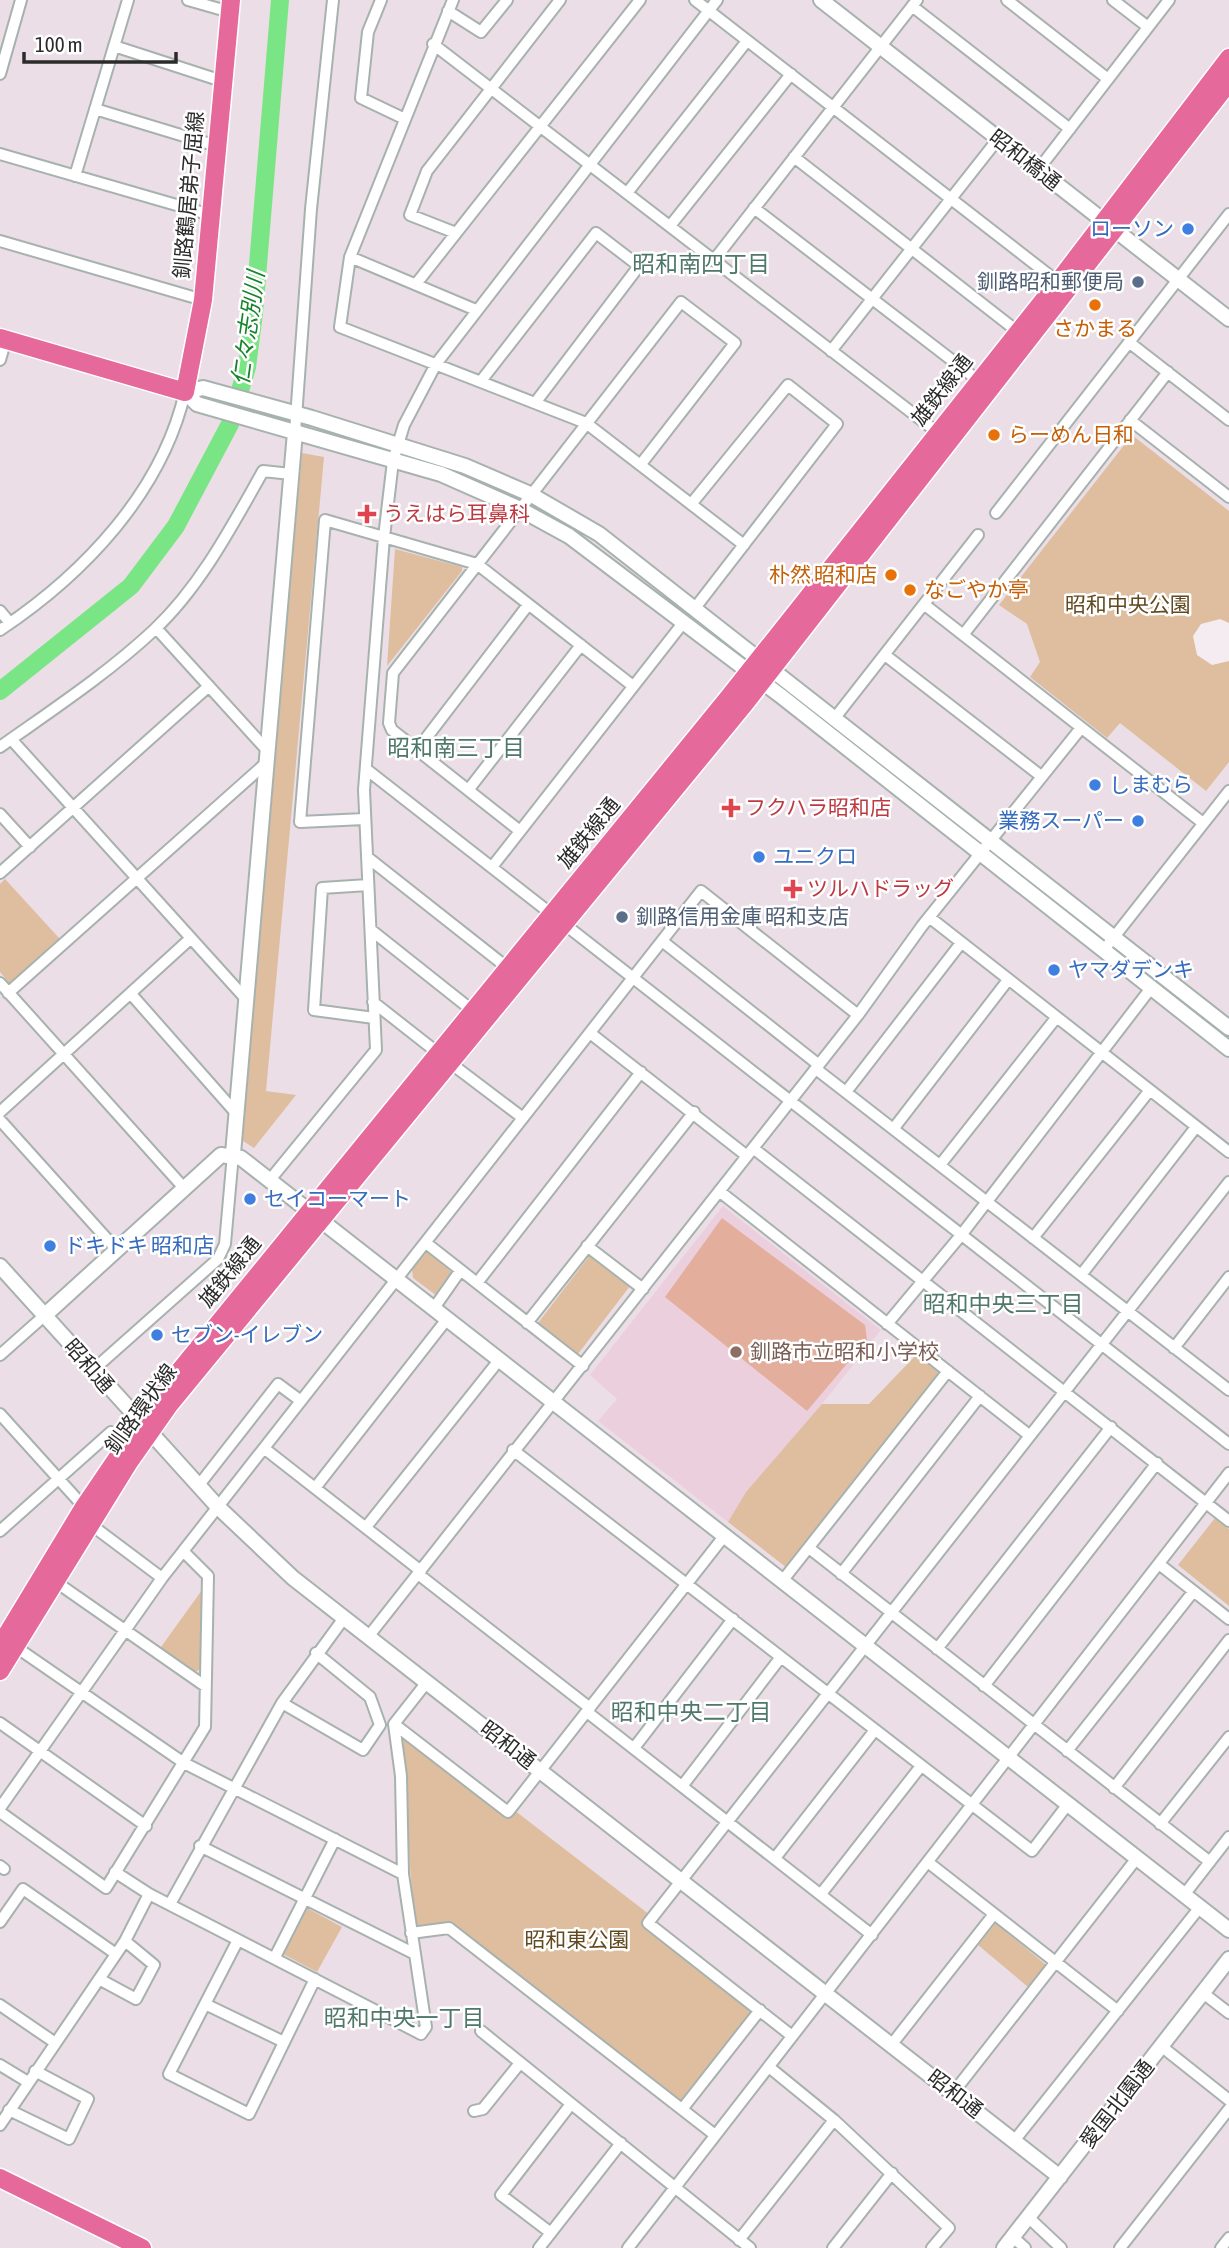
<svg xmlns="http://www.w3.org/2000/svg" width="1229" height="2248" font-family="'Asap Condensed','Noto Sans JP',sans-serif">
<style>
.education{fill:#eccfdd}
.green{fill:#debe9f}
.pitch{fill:#e4ae9c}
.plaza{fill:#f4ecf0}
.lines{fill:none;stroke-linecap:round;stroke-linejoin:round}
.river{stroke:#7ae584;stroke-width:18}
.minor-casing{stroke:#a7b2af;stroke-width:14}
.tertiary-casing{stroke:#a7b2af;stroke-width:18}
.primary-casing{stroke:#fff;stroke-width:21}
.minor{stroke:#fff;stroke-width:10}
.tertiary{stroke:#fff;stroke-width:14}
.primary{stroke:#e5699b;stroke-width:18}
.shop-dot{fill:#3f7fe0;stroke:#fff;stroke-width:2.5}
.service-dot{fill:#5c6f8a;stroke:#fff;stroke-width:2.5}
.food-dot{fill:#e8710a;stroke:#fff;stroke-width:2.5}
.health-dot{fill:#e0444e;stroke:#fff;stroke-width:2.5}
.education-dot{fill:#8d6e63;stroke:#fff;stroke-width:2.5}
.labels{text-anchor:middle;stroke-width:5;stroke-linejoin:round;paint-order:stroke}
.street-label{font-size:21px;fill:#2b2b2b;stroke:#fff}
.shop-label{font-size:21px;fill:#366cbe;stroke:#fff;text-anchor:start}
.service-label{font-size:21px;fill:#4e5e75;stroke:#fff;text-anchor:end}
.food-label{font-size:21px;fill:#c56008;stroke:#fff;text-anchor:start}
.health-label{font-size:21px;fill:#be3a42;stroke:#fff;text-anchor:start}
.park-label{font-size:21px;fill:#624a20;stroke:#fff}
.education-label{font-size:21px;fill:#785e54;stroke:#fff;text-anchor:start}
.neighbourhood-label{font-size:23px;fill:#4f786a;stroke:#fff}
.water-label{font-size:23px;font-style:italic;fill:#17842b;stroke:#fff}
</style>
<rect width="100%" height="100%" fill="#ebdee6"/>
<path class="education" d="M723 1206 881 1330 728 1522 598 1421 617 1399 590 1375Z"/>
<path class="green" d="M1132 435 1229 511V762L1206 791 1120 723 1107 738 1030 677 1040 662 1027 624 999 605Z
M302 453 324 457 266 1091 296 1095 254 1148 240 1139Z
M395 549 462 567V571L387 666Z
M5 879 60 939 11 985 0 972V884Z
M427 1252 454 1274 437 1296 413 1278 412 1269Z
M590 1255 630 1286 578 1354 538 1323Z
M916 1355 942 1373 787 1568 728 1522 746 1492 822 1404H869Z
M1215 1518 1229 1529V1606L1178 1565Z
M202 1590 201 1669 193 1673 161 1647Z
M406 1738 514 1810 650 1915 644 1922 756 2011 681 2103 451 1923 416 1928C407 1866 410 1804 400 1743Z
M307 1908 342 1927 317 1972 283 1954Z
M996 1923 1046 1965 1028 1987 978 1945Z"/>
<path class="pitch" d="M722 1218 865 1325 867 1340 807 1411 665 1297Z"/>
<path class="plaza" d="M1220 619 1229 623V661L1212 665 1197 655 1193 636 1201 624Z"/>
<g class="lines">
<path class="river" d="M0 691 131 586 176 526 230 424 247 367 254 313 280 0"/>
<g class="minor-casing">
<path id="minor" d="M188 0 230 12
M381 0 368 32 361 98 405 119
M453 0 350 257 340 327 586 423 744 545
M695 0 1058 282
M1007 0 1108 79
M1113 0 1148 27
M912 6 1070 129
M448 11 481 32 507 0
M433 44 937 432
M114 46 222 81
M0 74 21 0
M95 109 217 146
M0 154 211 215
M794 157 1017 331
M1038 170 1169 0
M75 176 128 0
M627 193 747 41
M754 208 979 381
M670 226 791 74
M456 233 410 215 427 171 560 0
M0 241 203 300
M350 257 476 310
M714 260 917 0
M416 284 640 0
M1130 343 1229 420
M831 351 998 139
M0 360 6 339
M481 381 596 233 639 266 535 403
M1130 420 1229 497
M295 432 311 209 333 0
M692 503 788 385 837 424 695 608
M996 513 1229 214
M925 605 1203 823
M0 611 10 623
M156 628 266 749
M0 630C84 574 162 492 185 392
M963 635 1168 372
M885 655 1041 776
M834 719 978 535
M11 739 246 999
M0 747C52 710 107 674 154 630 200 587 232 526 263 471L291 474
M417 750 528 605
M366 769 1229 1444
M469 789 581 645
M0 814 30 847
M364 819 300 822 325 520 477 564 633 686
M520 831 392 730 389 723 393 673 681 302 735 343 641 464
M367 857 509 969
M492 867 683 623
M0 873 209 686
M368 885 322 888 314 1010 374 1018
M929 917 1229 1152
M371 930 473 1011
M662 941 819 1065
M1103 951 1229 791
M0 983 184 1188
M8 993 265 764
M131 994 236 1113
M373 1002 438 1053
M590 1033 747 1156
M449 1062 523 1118
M816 1069 1229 1390
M846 1092 961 943
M0 1112 190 939
M0 1120 116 1249
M894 1128 1008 980
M753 1148 1229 1521
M940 1165 1056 1018
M269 1181 376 1050 364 790 384 537 393 461 404 425 436 364 717 0
M719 1191 1029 1435
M1033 1238 1150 1090
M426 1243 583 1366
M587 1246 643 1289
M1081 1275 1196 1127
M477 1283 641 1072
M434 1308 460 1271
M527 1323 694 1112
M887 1324 962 1234 1151 988
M1174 1348 1229 1277
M0 1355 44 1316
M93 1370 218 1259 225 1244 233 1154
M0 1414 84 1507
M265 1449 421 1571
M513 1450 1032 1851 1068 1804
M199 1485 278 1384 301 1401
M315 1488 447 1319
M90 1524 162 1578
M366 1527 500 1359
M0 1531 111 1432
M809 1548 1210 1862
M1159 1564 1229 1619
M418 1574 590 1708
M841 1574 980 1396
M783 1580 948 1371
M56 1582 205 1686
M368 1637 858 1015 922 926 1081 728
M13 1645 184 1763 403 1874
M937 1649 1111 1427
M427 1682 394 1724 508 1812 725 1535
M984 1686 1157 1463
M282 1703 363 1750 380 1725 370 1697 316 1653
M587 1712 872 1935
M0 1723 146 1826
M634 1748 733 1619
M1067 1751 1193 1592
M683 1785 781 1657
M1114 1788 1229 1640
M0 1808 162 1578 701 891 858 1015
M0 1812 106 1888 205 1727 208 1576 183 1551
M1160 1824 1229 1737
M200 1846 415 1954
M775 1858 875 1730
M929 1863 1118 2011
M0 1866 4 1869
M115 1872 149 1894 421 2034 426 2027 403 1874 401 1776 394 1724
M821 1894 921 1766
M1184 1895 1229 1837
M170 1904 282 1703 344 1618
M0 1922 23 1889 116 1954
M411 1933 449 1928 715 2135
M238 1940 169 2074 249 2114 315 1979
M275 1957 335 1839
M99 1979 136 1999 154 1965 125 1941
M1203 1993 1229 2013
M205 2004 284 2042
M0 2005 54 2042
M481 2031 750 2248
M792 2036 648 1923 1229 1182
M892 2044 994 1914
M1161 2046 1229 2100
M0 2065 28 2082
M769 2067 834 2120 949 2228 932 2248
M953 2093 1137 1858
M683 2108 760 2010
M9 2110 69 2139 88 2099 35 2071
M474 2111 483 2109 520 2063
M0 2125 125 1941 149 1894
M1014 2141 1200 1907
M1028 2217 1061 2248
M551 2233 501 2195 571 2104
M1013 2237 1025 2248
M739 2240 834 2120
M539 2248 621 2143
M628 2248 1229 1473
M833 2248 892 2173
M1120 2248 1229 2109
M1221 2248 1229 2238"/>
</g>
<g class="tertiary-casing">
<path id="tertiary" d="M821 0 1229 319
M185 392 197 404 441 474 518 508 569 536 781 696 1229 1049
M185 392 203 388 312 418 465 466 530 494 599 534 1229 1028
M233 1154 295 432
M0 1266 218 1507 293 1578 1060 2177
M44 1316 221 1155 241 1158 1229 1930
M1004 2248 1229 1959"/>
</g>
<g class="primary-casing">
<path id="primary" d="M0 338 185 392 203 300 231 0
M0 1646 84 1507 160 1395 729 697 1058 282 1229 58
M0 1671 129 1462 169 1405 746 702 1229 82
M0 2178 142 2248"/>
</g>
<use href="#minor" class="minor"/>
<use href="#tertiary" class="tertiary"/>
<use href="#primary" class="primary"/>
</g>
<g class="shop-dot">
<circle cx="1188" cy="229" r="7"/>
<circle cx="1095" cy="785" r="7"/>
<circle cx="1138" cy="821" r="7"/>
<circle cx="759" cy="857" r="7"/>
<circle cx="1054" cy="970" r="7"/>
<circle cx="250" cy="1199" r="7"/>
<circle cx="50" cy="1246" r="7"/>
<circle cx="157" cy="1335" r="7"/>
</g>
<g class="service-dot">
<circle cx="1138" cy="282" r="7"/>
<circle cx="622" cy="917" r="7"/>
</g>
<g class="food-dot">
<circle cx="1095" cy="305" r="7"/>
<circle cx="994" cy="435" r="7"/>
<circle cx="891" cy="575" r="7"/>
<circle cx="910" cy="590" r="7"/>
</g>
<g class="health-dot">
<path d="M363.5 503.5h7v7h7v7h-7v7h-7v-7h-7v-7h7z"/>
<path d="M727.5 797.5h7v7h7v7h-7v7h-7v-7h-7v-7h7z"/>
<path d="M789.5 878.5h7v7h7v7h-7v7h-7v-7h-7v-7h7z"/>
</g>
<circle class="education-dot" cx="736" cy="1352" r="7"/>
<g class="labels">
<g class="street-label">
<text transform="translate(1025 160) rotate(38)" y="7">昭和橋通</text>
<text transform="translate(189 195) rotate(-85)" y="7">釧路鶴居弟子屈線</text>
<text transform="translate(942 390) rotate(-52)" y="7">雄鉄線通</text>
<text transform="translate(589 833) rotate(-51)" y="7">雄鉄線通</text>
<text transform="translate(230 1272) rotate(-51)" y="7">雄鉄線通</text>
<text transform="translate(89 1366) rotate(49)" y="7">昭和通</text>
<text transform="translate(141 1409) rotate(-54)" y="7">釧路環状線</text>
<text transform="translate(508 1745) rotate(38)" y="7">昭和通</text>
<text transform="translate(955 2094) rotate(38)" y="7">昭和通</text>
<text transform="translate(1117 2104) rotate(-52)" y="7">愛国北園通</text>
</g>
<g class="shop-label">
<text x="1174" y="236" text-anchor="end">ローソン</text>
<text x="1109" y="792">しまむら</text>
<text x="1124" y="828" text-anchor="end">業務スーパー</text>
<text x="773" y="864">ユニクロ</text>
<text x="1068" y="977">ヤマダデンキ</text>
<text x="264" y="1206">セイコーマート</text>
<text x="64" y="1253">ドキドキ 昭和店</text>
<text x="171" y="1342">セブン-イレブン</text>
</g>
<g class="service-label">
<text x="1124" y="289">釧路昭和郵便局</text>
<text x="636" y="924" text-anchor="start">釧路信用金庫 昭和支店</text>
</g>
<g class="food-label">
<text x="1095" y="336" text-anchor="middle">さかまる</text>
<text x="1008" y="442">らーめん日和</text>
<text x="877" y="582" text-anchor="end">朴然 昭和店</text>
<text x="924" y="597">なごやか亭</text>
</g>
<g class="health-label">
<text x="383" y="521">うえはら耳鼻科</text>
<text x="745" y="815">フクハラ昭和店</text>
<text x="807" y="896">ツルハドラッグ</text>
</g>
<g class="park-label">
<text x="1128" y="612">昭和中央公園</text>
<text x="577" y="1947">昭和東公園</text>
</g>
<g class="education-label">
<text x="750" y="1359">釧路市立昭和小学校</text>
</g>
<g class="neighbourhood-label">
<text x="701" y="272">昭和南四丁目</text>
<text x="456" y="756">昭和南三丁目</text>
<text x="1003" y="1312">昭和中央三丁目</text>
<text x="691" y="1720">昭和中央二丁目</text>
<text x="404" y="2026">昭和中央一丁目</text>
</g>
<g class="water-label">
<text transform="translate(248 328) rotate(-82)" y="8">仁々志別川</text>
</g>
</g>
<path d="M24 52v10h152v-10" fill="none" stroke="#2b2b2b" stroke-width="3.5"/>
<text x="35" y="52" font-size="21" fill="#2b2b2b" stroke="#ffffff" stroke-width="5" paint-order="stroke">100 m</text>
</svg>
